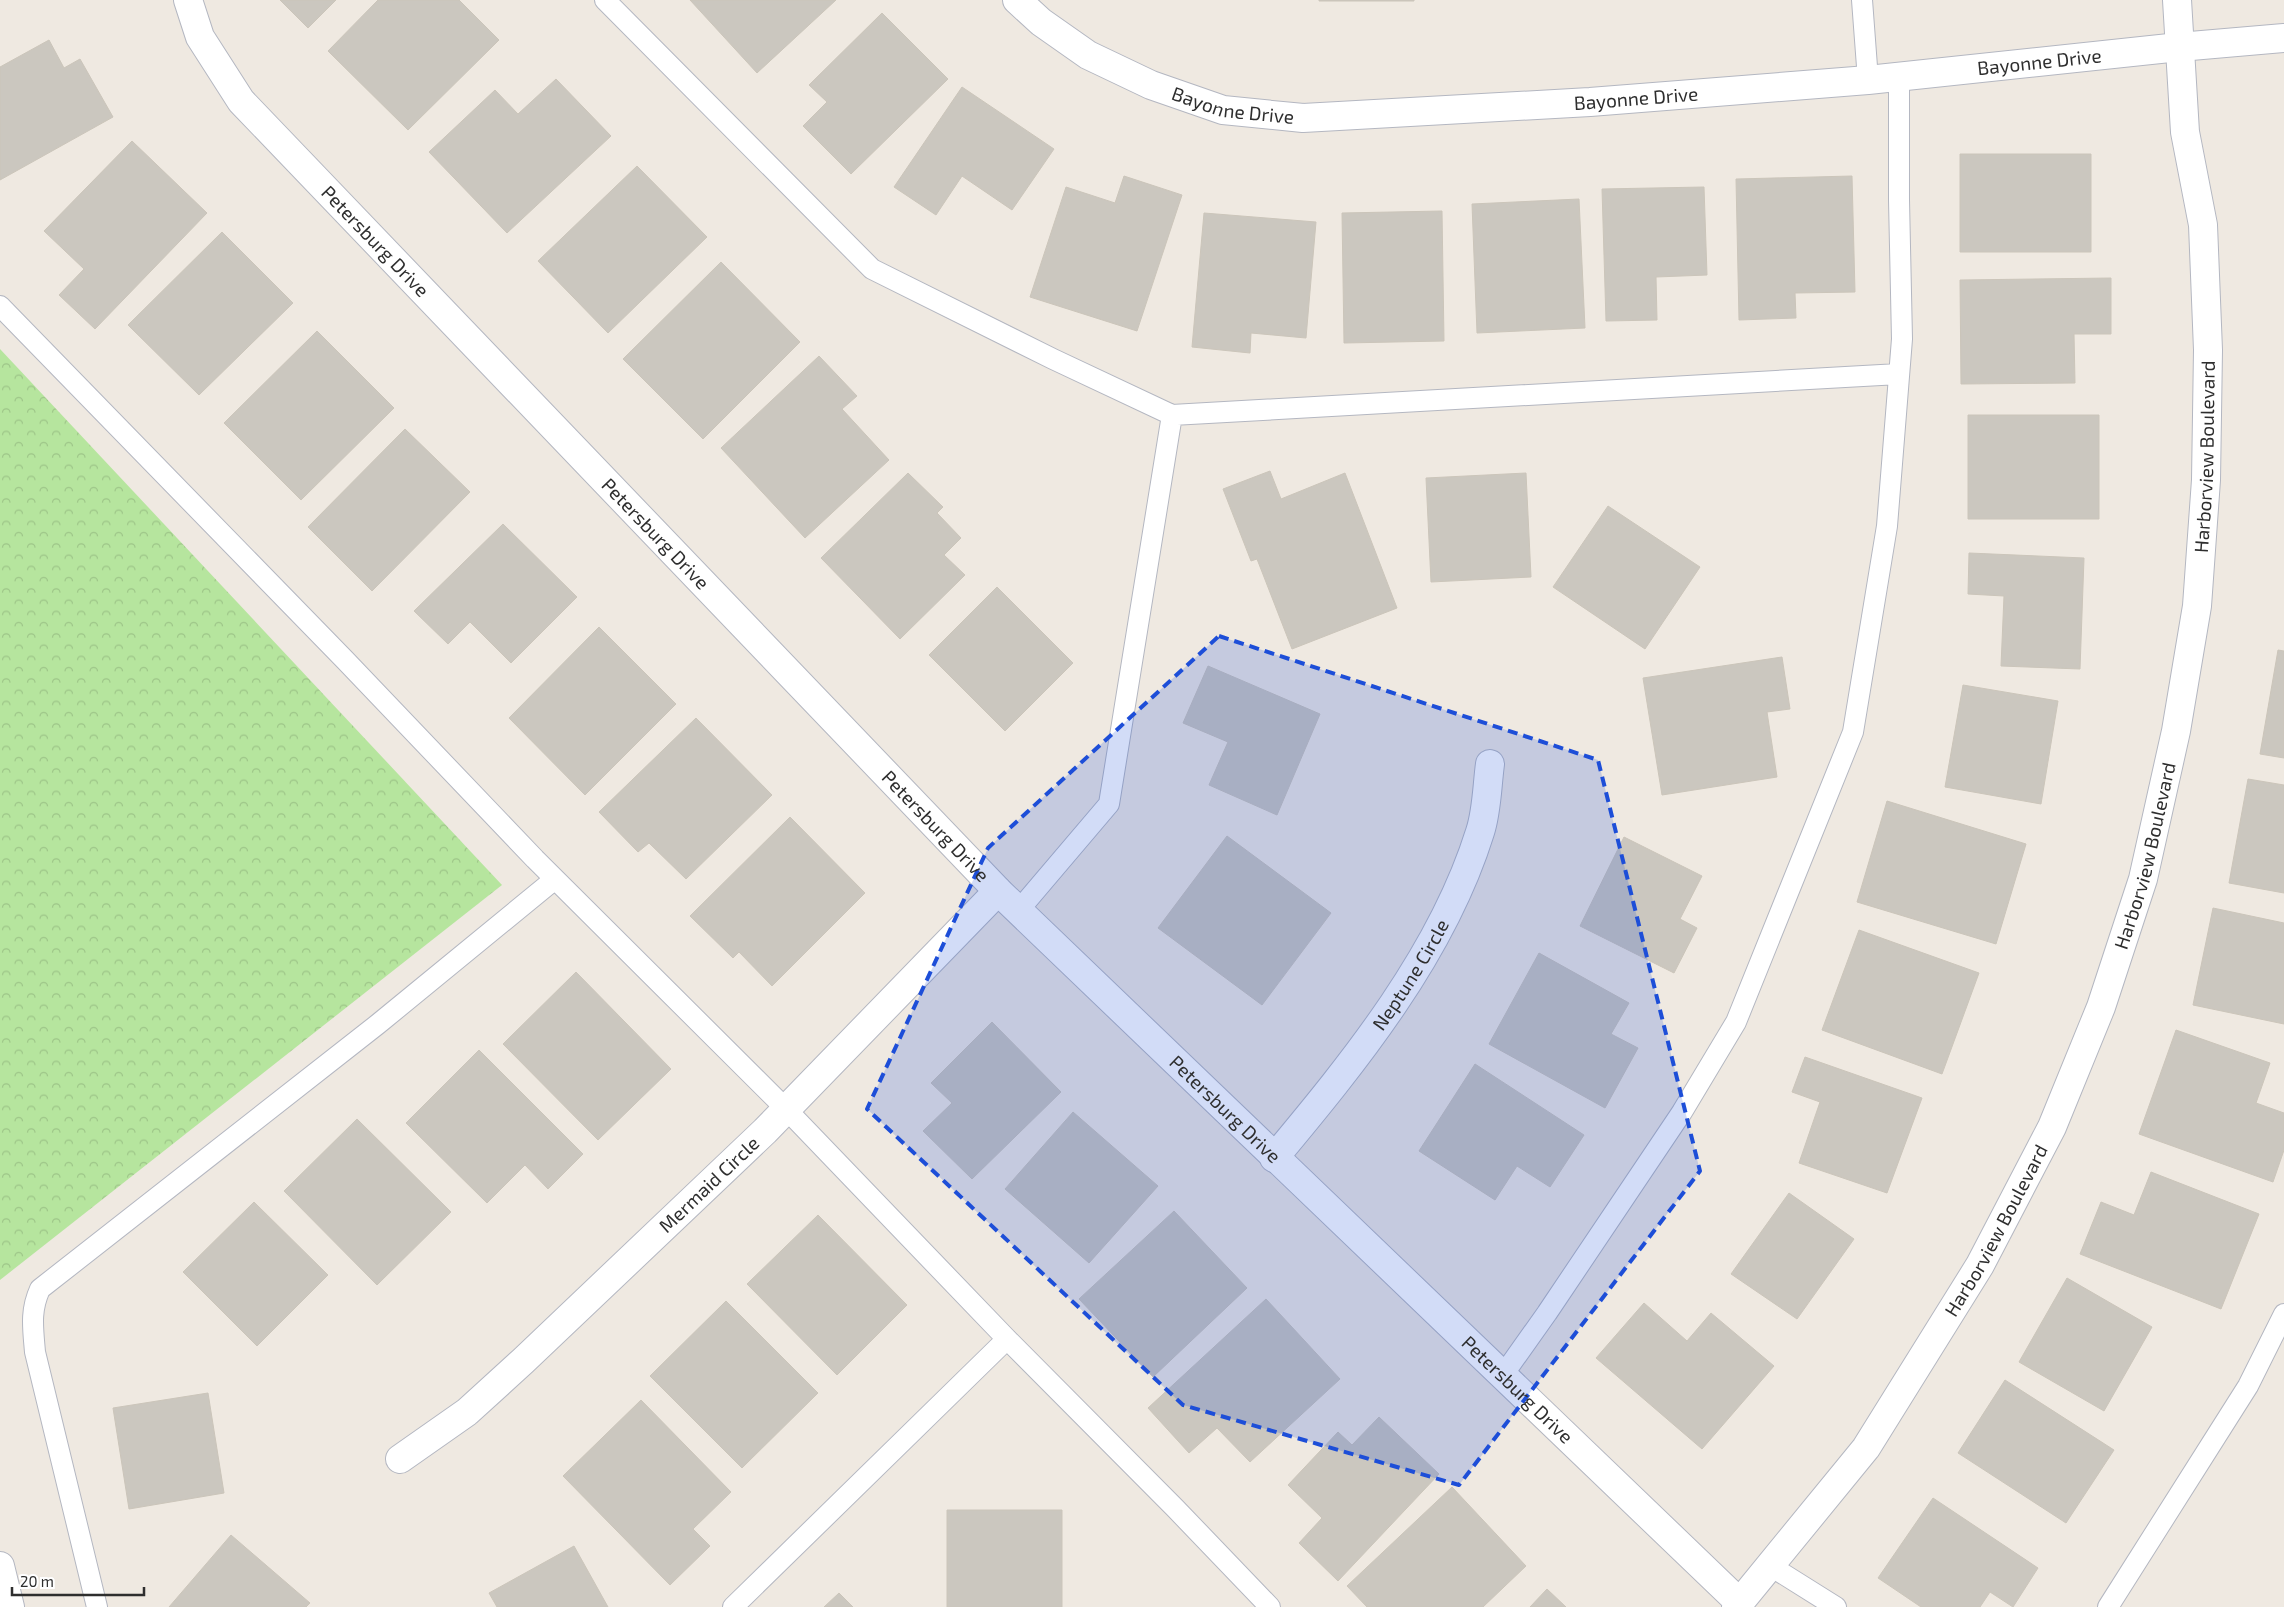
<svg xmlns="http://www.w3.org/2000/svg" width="2284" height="1607" font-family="'Exo 2',sans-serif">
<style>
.forest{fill:url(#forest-crowns)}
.building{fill:#cbc7bf;stroke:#cbc5ba}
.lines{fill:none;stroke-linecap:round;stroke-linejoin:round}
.service-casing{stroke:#b4b7c1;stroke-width:22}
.minor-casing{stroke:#b4b7c1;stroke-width:30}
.secondary-casing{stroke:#b4b7c1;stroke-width:30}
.service{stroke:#fff;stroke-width:20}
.minor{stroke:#fff;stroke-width:28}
.secondary{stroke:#fff;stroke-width:28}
.marked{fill:#1d4ed8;fill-opacity:0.2;stroke:#1d4ed8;stroke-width:4;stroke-dasharray:10 6;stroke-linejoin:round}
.labels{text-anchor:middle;stroke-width:4;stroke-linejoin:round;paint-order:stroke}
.street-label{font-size:19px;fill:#2e2e2e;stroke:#fff}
</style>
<defs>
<pattern id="forest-crowns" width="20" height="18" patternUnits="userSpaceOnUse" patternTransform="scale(1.25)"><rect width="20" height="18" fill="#b6e59e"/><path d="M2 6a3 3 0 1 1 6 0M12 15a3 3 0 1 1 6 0" fill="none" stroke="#9dc588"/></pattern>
</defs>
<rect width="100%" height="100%" fill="#efe9e1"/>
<path class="forest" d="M0 349 502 885 0 1280Z"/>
<path class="building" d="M280 0H336L308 28Z
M378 0H459L499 40 408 130 328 51Z
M690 0H836L757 73Z
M1319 0H1414V1H1319Z
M882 13 948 79 851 174 803 126 827 102 809 85Z
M49 40 64 68 80 59 113 117 0 180V67Z
M556 79 611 136 507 233 429 152 495 90 518 114Z
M962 87 1054 149 1012 210 962 176 936 215 894 187Z
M132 141 207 213 95 329 59 295 84 269 44 231Z
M1960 154H2091V252H1960Z
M637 166 707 237 608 333 538 261Z
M1124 176 1182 195 1137 331 1030 297 1066 187 1115 203Z
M1852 176 1855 292 1795 293 1796 318 1739 320 1736 179Z
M1704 187 1707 275 1656 277 1657 320 1606 321 1602 189Z
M1579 199 1585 328 1477 333 1472 204Z
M1442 211 1444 341 1344 343 1342 213Z
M1204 213 1316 222 1306 338 1251 333 1250 353 1192 347Z
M222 232 293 303 199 395 128 325Z
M721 262 800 342 703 439 623 359Z
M2111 278V334H2074L2075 383 1961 384 1960 280Z
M317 331 394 408 301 500 224 423Z
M819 356 857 396 842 409 889 460 805 538 721 448Z
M1968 415H2099V519H1968Z
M405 429 470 492 372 591 308 527Z
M1270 471 1281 499 1345 473 1397 608 1292 649 1257 559 1251 561 1223 489Z
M908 473 943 507 937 513 961 538 944 555 965 575 900 639 821 558Z
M1526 473 1531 577 1431 582 1426 478Z
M1608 506 1700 567 1645 649 1553 587Z
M503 524 577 597 511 663 470 622 448 644 414 611Z
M1969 553 2084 558 2080 669 2001 666 2004 596 1968 594Z
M997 587 1073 663 1005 731 929 655Z
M599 627 676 704 585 795 509 718Z
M2278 650 2284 651V758L2260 754Z
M1782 657 1790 709 1767 712 1777 777 1662 795 1643 678Z
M1208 666 1320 714 1277 815 1209 785 1228 742 1183 723Z
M1963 685 2058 701 2041 804 1945 787Z
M696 718 772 795 686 879 649 843 638 852 599 812Z
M2248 779 2284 785V893L2229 883Z
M1887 801 2026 844 1996 944 1857 902Z
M790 817 865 893 772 986 739 952 733 958 690 916Z
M1227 836 1331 913 1262 1005 1158 928Z
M1624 837 1702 876 1680 919 1697 928 1674 973 1580 926Z
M2213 908 2284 923V1024L2193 1005Z
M1859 930 1979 973 1942 1074 1822 1030Z
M1539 953 1629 1003 1611 1034 1638 1048 1605 1108 1489 1044Z
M576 972 671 1069 598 1140 503 1044Z
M992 1022 1061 1092 972 1179 923 1131 952 1103 931 1083Z
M2176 1030 2270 1063 2256 1103 2284 1113V1150L2273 1182 2139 1134Z
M479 1050 583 1154 548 1189 525 1165 487 1203 406 1123Z
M1805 1057 1922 1098 1887 1193 1799 1163 1820 1102 1792 1092Z
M1475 1064 1584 1135 1550 1187 1517 1166 1495 1200 1419 1151Z
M1073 1112 1158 1186 1089 1263 1005 1189Z
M357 1119 451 1212 377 1285 284 1191Z
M2151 1172 2259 1214 2221 1309 2080 1254 2101 1202 2134 1215Z
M1789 1193 1854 1239 1797 1319 1731 1274Z
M254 1202 328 1275 257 1346 183 1272Z
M1174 1211 1247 1288 1153 1377 1079 1299Z
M818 1215 907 1305 837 1375 747 1284Z
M2067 1278 2152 1327 2104 1411 2019 1362Z
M1266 1299 1340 1379 1250 1462 1217 1428 1189 1453 1148 1408Z
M726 1301 818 1393 742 1468 650 1376Z
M1644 1303 1687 1341 1711 1313 1774 1366 1702 1449 1596 1358Z
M2005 1380 2114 1450 2066 1523 1958 1453Z
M208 1393 224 1493 129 1509 113 1408Z
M641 1400 731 1492 693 1529 710 1546 670 1585 563 1476Z
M1379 1417 1439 1474 1338 1581 1299 1543 1322 1518 1288 1485 1338 1432 1352 1445Z
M1452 1487 1526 1566 1483 1607H1367L1347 1586Z
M1933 1498 2038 1568 2013 1607 1990 1592 1980 1607H1921L1878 1578Z
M947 1510H1062V1607H947Z
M231 1535 310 1603 306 1607H169Z
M574 1546 608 1607H497L489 1593Z
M1547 1589 1566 1607H1530Z
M839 1593 853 1607H824Z"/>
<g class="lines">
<g class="service-casing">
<path id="service" d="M605 0 872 269 1053 359 1172 415 1899 374
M1862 0 1868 80
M0 306 345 660 535 859 786 1109 1007 1339 1175 1508 1270 1607
M1019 910 1109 804 1172 415
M1503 1375 1547 1313 1682 1112 1736 1022 1853 732 1887 526 1902 339 1899 200V77
M1769 1565 1836 1607
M97 1607 35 1352C33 1328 30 1311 40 1289L378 1024 555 879
M733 1607 1007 1339
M2108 1607 2248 1386 2284 1314"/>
</g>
<g class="minor-casing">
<g id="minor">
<path id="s1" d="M188 0 200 37 241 101 998 891 1739 1602"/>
<path id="s2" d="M1017 0 1041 22 1088 55 1151 85 1223 110 1303 118 1590 102 1868 80 2179 47 2284 38"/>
<path id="s3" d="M1274 1158C1355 1061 1442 954 1480 832 1487 811 1487 786 1490 764"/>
<path id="s4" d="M400 1459 467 1412 523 1361 765 1131 998 891"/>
<path id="s5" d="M1736 1607 1866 1448 1980 1265 2052 1127 2101 1007 2143 879 2176 731 2197 606 2206 480 2208 350 2203 225 2185 132 2177 0"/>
</g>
</g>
<g class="secondary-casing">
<path id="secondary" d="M0 1566 10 1607"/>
</g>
<use href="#service" class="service"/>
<use href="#minor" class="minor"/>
<use href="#secondary" class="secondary"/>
</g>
<path class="marked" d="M1219 636 1598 760 1700 1171 1459 1485 1183 1405 867 1109 988 848Z"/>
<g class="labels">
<g class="street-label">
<text dy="7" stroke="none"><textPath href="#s2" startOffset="1055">Bayonne Drive</textPath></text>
<text dy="7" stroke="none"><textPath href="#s2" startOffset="650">Bayonne Drive</textPath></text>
<text dy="7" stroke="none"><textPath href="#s2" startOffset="245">Bayonne Drive</textPath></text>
<text dy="7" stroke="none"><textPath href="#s1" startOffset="309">Petersburg Drive</textPath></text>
<text dy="7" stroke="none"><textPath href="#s5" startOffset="1269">Harborview Boulevard</textPath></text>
<text dy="7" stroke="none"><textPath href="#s1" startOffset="714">Petersburg Drive</textPath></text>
<text dy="7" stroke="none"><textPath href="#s1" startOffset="1119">Petersburg Drive</textPath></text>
<text dy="7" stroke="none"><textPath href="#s5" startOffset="864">Harborview Boulevard</textPath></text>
<text dy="7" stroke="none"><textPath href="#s3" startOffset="229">Neptune Circle</textPath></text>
<text dy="7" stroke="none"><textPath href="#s1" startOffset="1524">Petersburg Drive</textPath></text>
<text dy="7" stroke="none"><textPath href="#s4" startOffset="414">Mermaid Circle</textPath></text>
<text dy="7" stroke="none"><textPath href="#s5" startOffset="459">Harborview Boulevard</textPath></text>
<text dy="7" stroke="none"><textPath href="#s1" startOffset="1929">Petersburg Drive</textPath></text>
</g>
</g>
<path d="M12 1587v8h132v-8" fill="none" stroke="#2e2e2e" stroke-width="2.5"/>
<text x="20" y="1587" font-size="15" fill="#2e2e2e" stroke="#ffffff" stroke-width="4" paint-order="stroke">20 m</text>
</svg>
